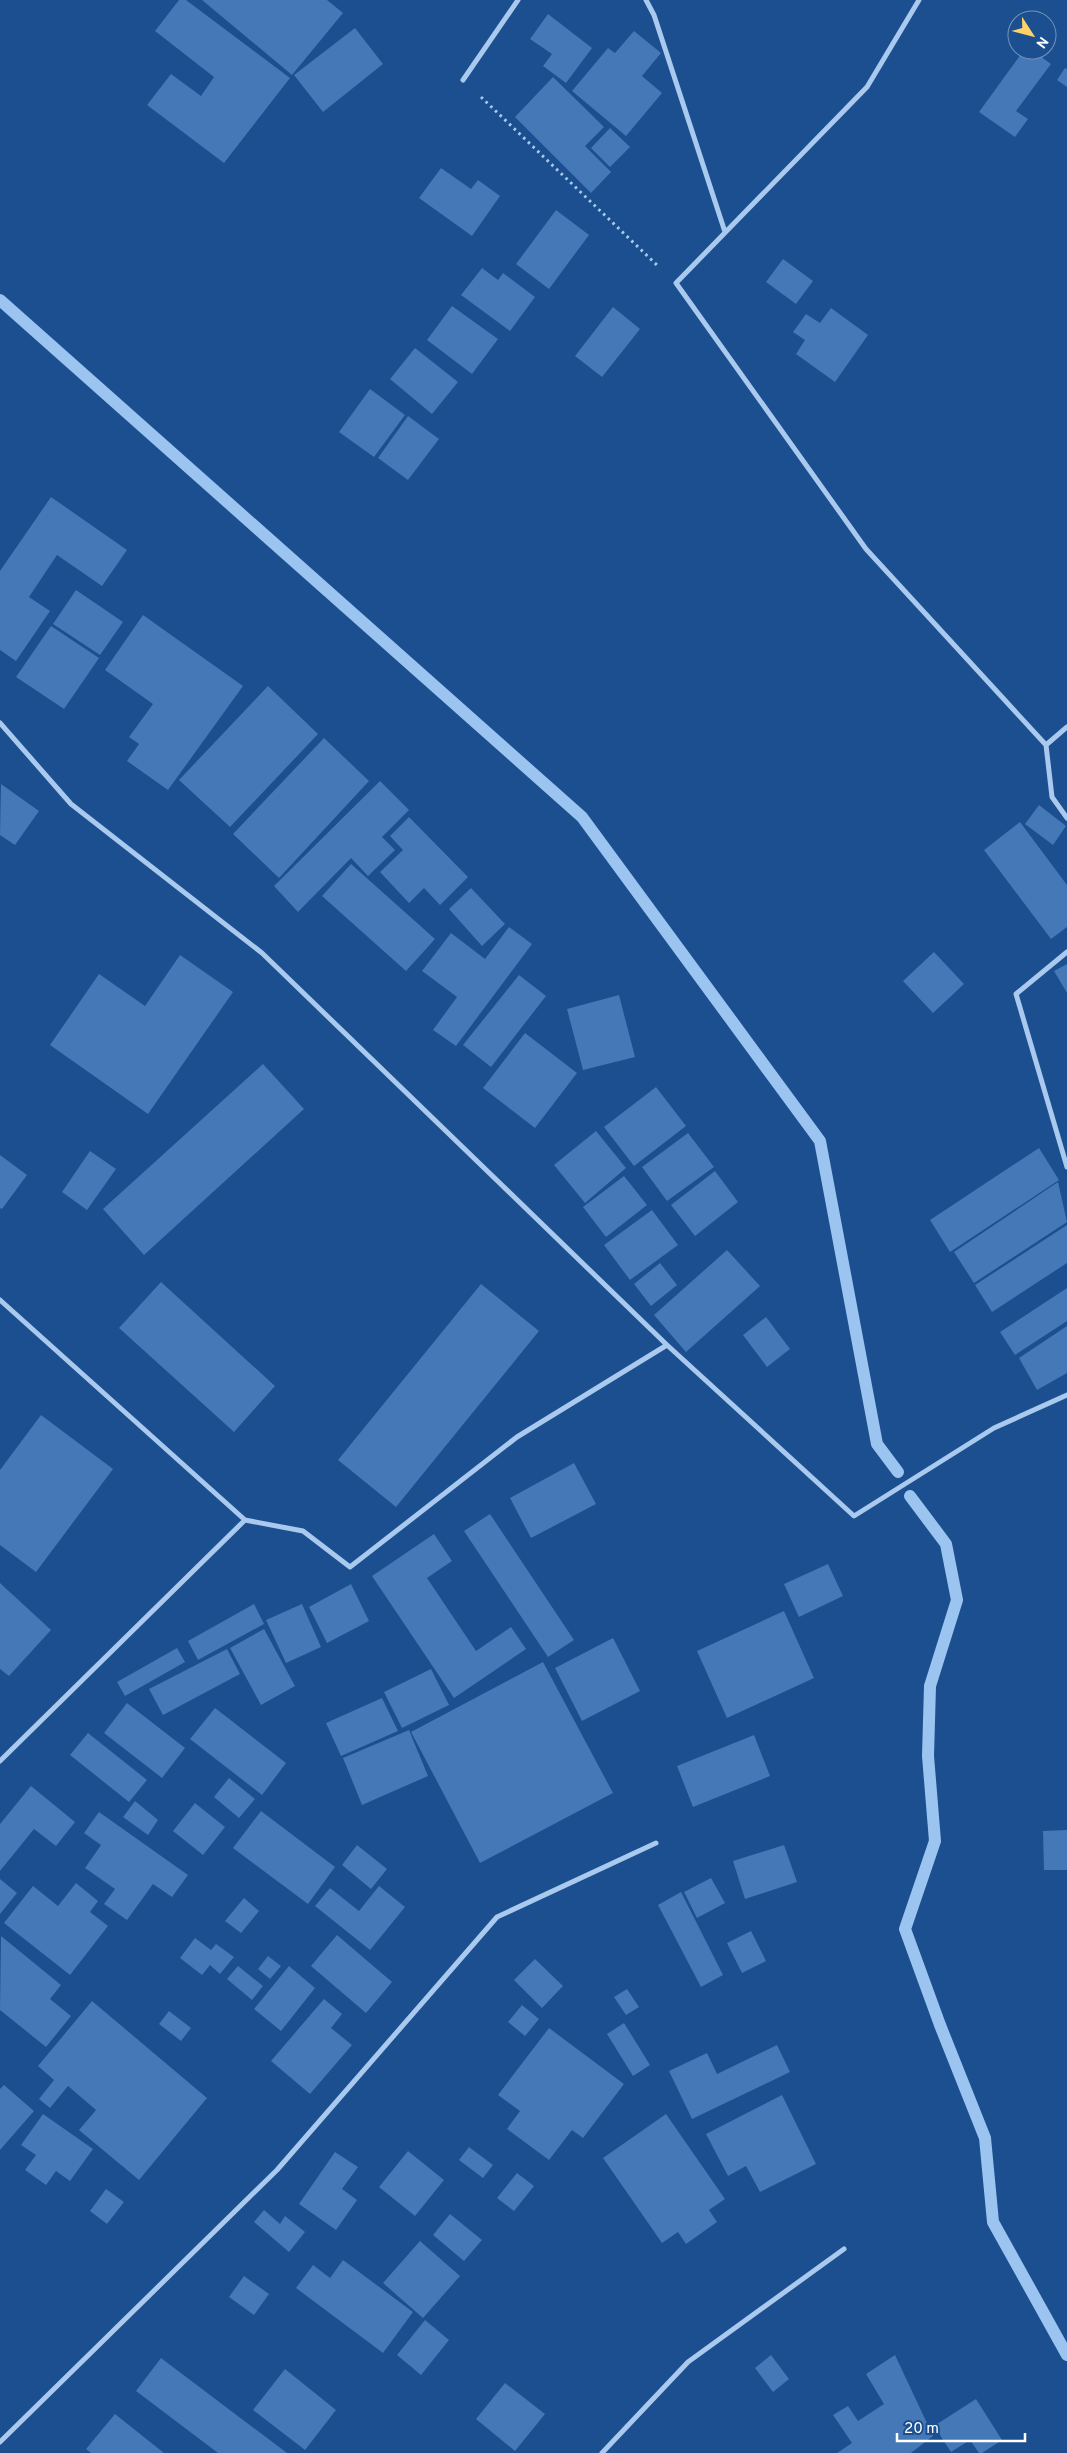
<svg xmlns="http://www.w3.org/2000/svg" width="1067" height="2453" font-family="Overpass,sans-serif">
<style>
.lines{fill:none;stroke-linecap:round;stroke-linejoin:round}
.stream{stroke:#9cc4f0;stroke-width:12}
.building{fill:#4478b7}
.path{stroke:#a9c9ee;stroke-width:3;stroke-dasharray:2.5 4;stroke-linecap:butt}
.minor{stroke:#a9c9ee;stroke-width:5}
</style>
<rect width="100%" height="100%" fill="#1b4f8f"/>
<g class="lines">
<path class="stream" d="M0 300 582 817 820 1141 877 1444 898 1472
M910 1496 946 1544 957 1600 930 1686 928 1756 935 1841 905 1929 940 2025 985 2138 993 2222 1067 2355"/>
</g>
<path class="building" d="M179 0H186L290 78 224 163 147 105 171 74 201 96 214 77 155 31Z
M202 0H327L343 13 292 75Z
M548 14 592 48 566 83 543 66 552 54 530 39Z
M355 28 383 64 323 112 294 75Z
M634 31 661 53 642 76 662 93 626 136 572 91 608 48 615 53Z
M1024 50H1032L1051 64 1016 111 1028 119 1015 137 979 112Z
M1065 68 1067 69V87L1057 80Z
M553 77 604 127 585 146 611 172 591 193 515 117Z
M610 128 630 147 610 167 591 148Z
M441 168 471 189 478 180 500 196 472 236 419 198Z
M556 210 589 235 549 289 516 264Z
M783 259 813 281 796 304 766 282Z
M482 268 498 280 503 273 535 297 510 331 461 295Z
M452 306 498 339 472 374 427 340Z
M613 307 640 329 602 377 575 356Z
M831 308 868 335 835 382 796 354 805 340 793 332 806 314 820 323Z
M415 348 458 382 432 414 390 379Z
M370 389 405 415 374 457 339 432Z
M408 416 439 439 408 480 378 458Z
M51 497 127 550 102 586 57 555 29 597 50 611 16 661 0 650V571Z
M76 590 123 622 100 655 53 624Z
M143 615 243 686 168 790 127 761 139 744 129 737 153 704 105 670Z
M51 626 99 658 64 709 16 677Z
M268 686 318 734 230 827 179 780Z
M324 738 369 781 279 878 233 834Z
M380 781 409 810 382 837 395 850 368 876 351 858 298 912 274 886Z
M1 784 39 811 15 845 0 835Z
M1039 805 1066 826 1053 845 1025 824Z
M409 817 468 877 440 905 424 888 409 903 380 872 403 850 390 836Z
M1020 822 1067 885V927L1051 939 984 850Z
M351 864 435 939 406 971 322 896Z
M471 888 505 924 482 946 449 909Z
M509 927 532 944 456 1046 433 1030 457 997 422 971 451 933 485 959Z
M934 952 964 984 933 1013 903 981Z
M180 955 233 992 148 1114 50 1045 99 974 145 1006Z
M1067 964V993L1054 971Z
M519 975 546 996 491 1067 463 1045Z
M619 995 635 1057 583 1070 567 1009Z
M525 1033 577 1073 535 1128 483 1088Z
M263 1064 304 1109 144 1255 103 1209Z
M656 1087 686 1126 634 1166 604 1127Z
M596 1131 626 1168 585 1203 554 1165Z
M688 1133 714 1167 667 1201 642 1167Z
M1039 1148 1059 1180 950 1252 930 1220Z
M90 1151 116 1169 87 1210 62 1192Z
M0 1155 27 1175 2 1209 0 1208Z
M715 1171 738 1202 695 1236 671 1205Z
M624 1176 647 1205 606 1237 583 1207Z
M1058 1182 1067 1222 974 1283 954 1252Z
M652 1210 678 1245 630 1280 604 1245Z
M1067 1225V1263L992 1312 975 1285Z
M727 1250 760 1286 686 1352 654 1315Z
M660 1263 677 1285 651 1306 634 1284Z
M161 1282 275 1386 234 1432 119 1328Z
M481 1284 539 1331 396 1507 338 1460Z
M1067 1288V1321L1015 1355 1000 1332Z
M766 1317 790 1349 767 1367 743 1335Z
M1067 1326V1373L1037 1390 1019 1358Z
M41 1415 113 1469 36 1572 0 1545V1470Z
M574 1463 596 1504 531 1538 510 1498Z
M490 1514 574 1640 548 1657 464 1531Z
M434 1534 452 1561 427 1578 476 1651 511 1627 526 1649 454 1698 372 1576Z
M828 1564 843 1596 799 1617 784 1584Z
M0 1583 51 1630 9 1676 0 1669Z
M351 1584 369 1621 327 1643 309 1607Z
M254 1604 264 1624 198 1660 188 1641Z
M302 1604 321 1647 286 1663 266 1620Z
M784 1611 814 1678 727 1718 697 1651Z
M264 1629 295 1686 261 1705 230 1648Z
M613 1638 640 1691 582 1721 555 1668Z
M177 1648 185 1662 125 1696 117 1682Z
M227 1649 240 1674 163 1715 149 1689Z
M543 1662 613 1793 480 1863 411 1732Z
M431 1669 449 1705 402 1728 384 1692Z
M382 1698 398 1731 341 1756 326 1723Z
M127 1703 185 1748 162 1778 104 1733Z
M215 1708 286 1763 262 1795 190 1739Z
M409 1730 428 1776 362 1805 343 1758Z
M88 1733 147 1780 129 1802 70 1755Z
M754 1735 770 1776 693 1807 677 1766Z
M229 1778 255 1799 239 1818 214 1797Z
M31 1786 75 1822 56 1846 34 1829 0 1871V1824Z
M135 1801 158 1820 148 1835 123 1817Z
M195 1803 225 1827 203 1855 173 1831Z
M261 1811 335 1867 308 1904 233 1848Z
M99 1812 188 1875 172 1897 153 1884 127 1920 104 1904 115 1889 85 1868 101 1845 84 1833Z
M1067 1830V1870H1044L1043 1831Z
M357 1845 387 1869 371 1889 342 1865Z
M784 1845 797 1882 745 1899 733 1861Z
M711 1878 725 1903 697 1918 684 1892Z
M0 1879 17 1893 0 1914Z
M76 1883 98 1901 90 1912 108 1926 70 1975 4 1923 33 1886 58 1906Z
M379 1886 405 1907 370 1950 315 1906 330 1888 359 1911Z
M681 1892 723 1975 701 1987 658 1905Z
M244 1898 259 1911 241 1933 225 1921Z
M751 1931 766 1961 742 1973 727 1943Z
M337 1935 392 1982 366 2013 311 1966Z
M1 1936 61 1985 50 1999 71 2016 46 2047 0 2010Z
M195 1938 211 1950 216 1944 234 1957 220 1974 210 1965 202 1975 180 1958Z
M268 1956 281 1966 270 1979 258 1969Z
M535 1959 563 1986 542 2008 514 1980Z
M238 1966 263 1986 252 2000 227 1979Z
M289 1966 315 1988 281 2031 254 2009Z
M627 1989 639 2007 626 2015 614 1997Z
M324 1999 342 2014 331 2028 352 2045 310 2094 271 2061Z
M92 2001 207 2098 139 2180 79 2130 96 2110 68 2086 50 2108 39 2099 54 2080 38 2066Z
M522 2005 539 2019 525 2036 508 2022Z
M169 2011 191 2028 181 2041 159 2024Z
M624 2023 650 2065 633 2076 607 2034Z
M549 2028 624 2084 583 2138 572 2130 549 2160 507 2129 520 2111 498 2095Z
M777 2045 790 2072 692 2119 669 2071 707 2053 717 2074Z
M4 2085 34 2111 0 2150V2089Z
M782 2095 816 2164 760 2192 746 2166 728 2176 706 2134Z
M43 2114 93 2149 70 2181 56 2171 46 2185 25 2170 36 2155 21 2145Z
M666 2114 725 2199 709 2210 717 2222 686 2244 678 2232 662 2243 603 2158Z
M469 2147 493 2165 483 2178 459 2160Z
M408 2151 444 2180 415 2216 379 2187Z
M335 2152 358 2167 342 2189 357 2200 336 2230 299 2204Z
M517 2173 534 2186 514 2211 497 2198Z
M106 2189 124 2202 107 2224 90 2211Z
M264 2210 280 2224 285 2216 305 2232 289 2252 254 2222Z
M450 2214 482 2240 464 2261 433 2235Z
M420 2241 460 2276 423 2318 383 2283Z
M343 2260 413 2312 383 2353 296 2288 313 2265 330 2278Z
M244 2276 269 2294 254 2315 229 2297Z
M425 2320 449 2340 421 2375 397 2355Z
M771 2355 789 2379 773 2392 755 2368Z
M895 2355 933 2436 911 2453H837L852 2443 833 2415 848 2406 858 2421 884 2404 866 2374Z
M161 2358 287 2453H218L136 2391Z
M285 2369 336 2410 305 2450 253 2410Z
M505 2383 545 2414 515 2451 476 2419Z
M976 2399 1002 2440 982 2453H979L970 2440 951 2452 934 2426Z
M115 2414 164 2453H91L86 2449Z"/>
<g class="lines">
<path class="path" d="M481 97 658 266"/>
<path class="minor" d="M646 0 654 15 725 232
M919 0 867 87 676 283 866 549 1046 745 1052 797 1067 818
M463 80 518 0
M0 723 71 804 262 953 667 1345
M1046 745 1067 727
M1067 952 1016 994 1067 1167
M0 1300 245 1520 303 1531 350 1567 517 1437 667 1345 854 1516 994 1428 1067 1395
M0 1761 245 1520
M0 2442 277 2170 497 1917 656 1843
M602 2453 688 2362 844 2249"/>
</g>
<g transform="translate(1032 35) rotate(126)"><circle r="24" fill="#1b4f8f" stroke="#7695bc"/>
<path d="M0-4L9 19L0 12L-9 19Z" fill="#ffd166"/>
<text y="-8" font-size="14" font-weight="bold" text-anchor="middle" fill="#ffffff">N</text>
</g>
<path d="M897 2433v8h128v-8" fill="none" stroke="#ffffff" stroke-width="2.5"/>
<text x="904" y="2433" font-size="15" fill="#ffffff" stroke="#1b4f8f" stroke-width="4" paint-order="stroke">20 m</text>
</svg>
